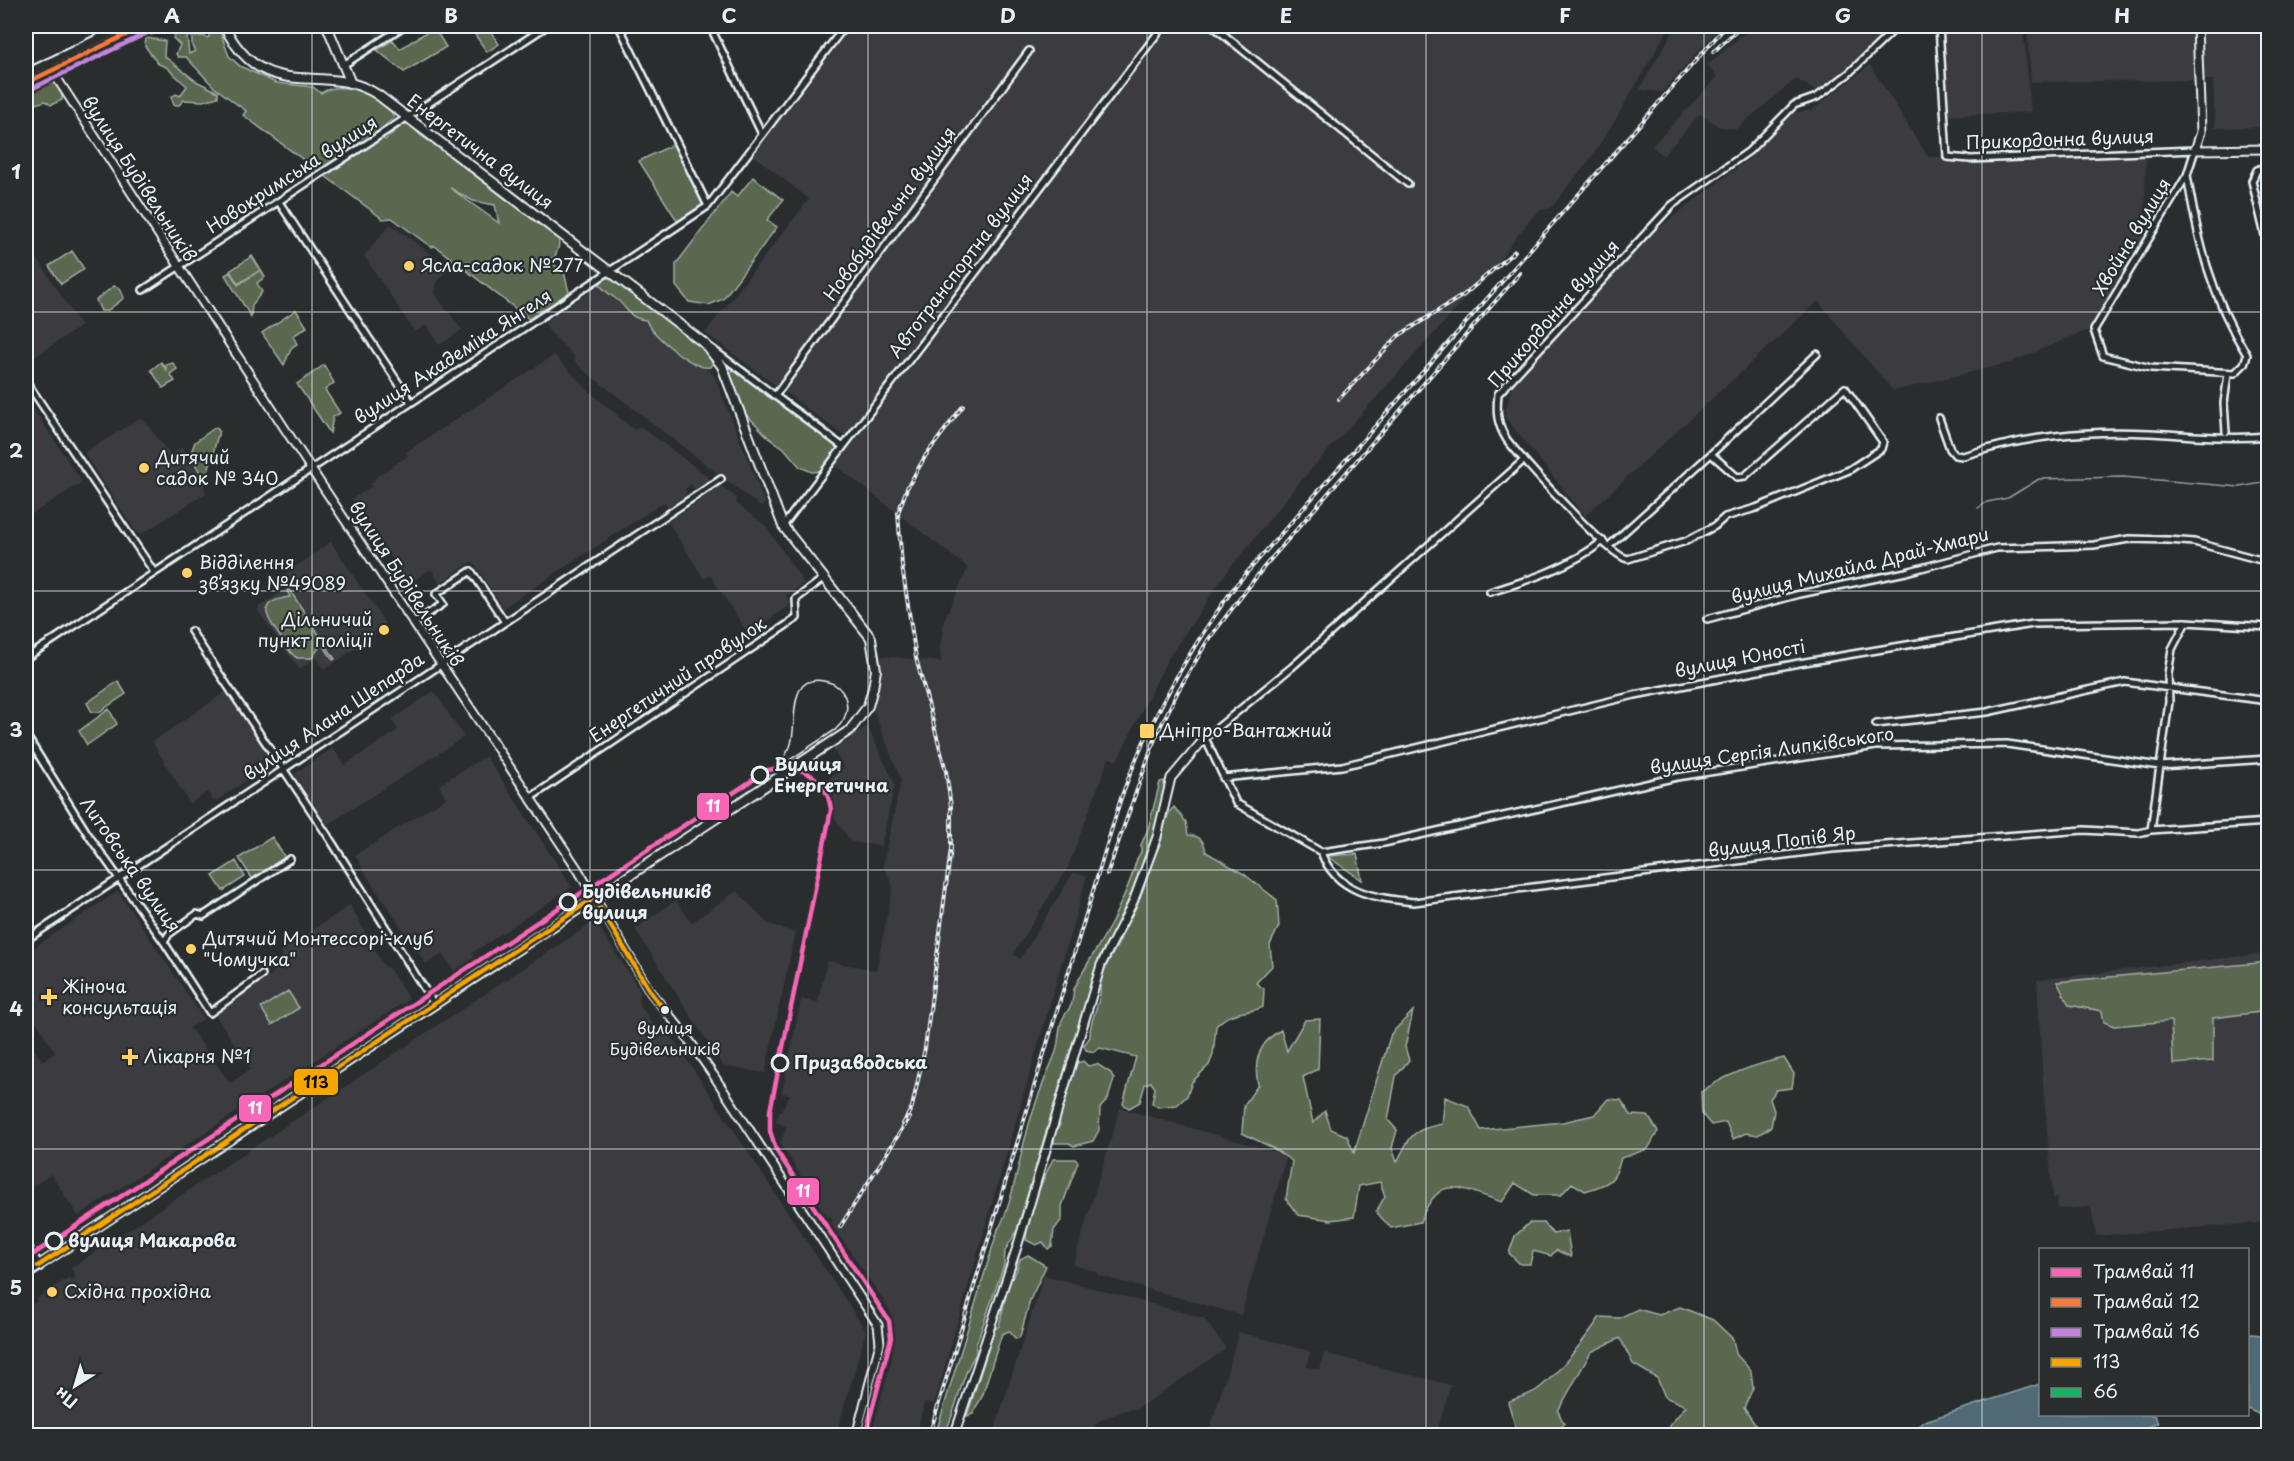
<svg xmlns="http://www.w3.org/2000/svg" width="2294" height="1461" font-family="'Playpen Sans',sans-serif">
<style>
.built{fill:#3a3b41}
.green{fill:#5a6850;stroke:#a1aca4;stroke-width:1.5;fill-rule:evenodd}
.water{fill:#4f6b74;stroke:#8ca1a9;stroke-width:1.5}
.lines{fill:none;stroke-linecap:round;stroke-linejoin:round}
.stream{stroke:#8ca1a9;stroke-width:1.5}
.minor-casing{stroke:#e8f1f8;stroke-width:10}
.tertiary-casing{stroke:#e8f1f8;stroke-width:11}
.secondary-casing{stroke:#e8f1f8;stroke-width:12}
.primary-casing{stroke:#e8f1f8;stroke-width:14}
.minor{stroke:#2a2d2e;stroke-width:5}
.tertiary{stroke:#2a2d2e;stroke-width:7}
.secondary{stroke:#2a2d2e;stroke-width:8}
.primary{stroke:#2a2d2e;stroke-width:9}
.tram{stroke:#e8f1f8;stroke-width:1.5}
.rail-casing{stroke:#e8f1f8;stroke-width:4}
.rail{stroke:#2a2d2e;stroke-width:1.5;stroke-dasharray:4.5;stroke-linecap:butt}
.bus-1-casing{stroke:#2a2d2e;stroke-width:9}
.bus-2-casing{stroke:#2a2d2e;stroke-width:9}
.bus-1{stroke:#f7a600;stroke-width:4.5}
.bus-2{stroke:#13b361;stroke-width:4.5}
.tram-1-casing{stroke:#2a2d2e;stroke-width:9}
.tram-2-casing{stroke:#2a2d2e;stroke-width:9}
.tram-3-casing{stroke:#2a2d2e;stroke-width:9}
.tram-1{stroke:#fa66b7;stroke-width:4.5}
.tram-2{stroke:#f6793e;stroke-width:4.5}
.tram-3{stroke:#c483df;stroke-width:4.5}
.grid{fill:none;stroke:#e8f1f8;stroke-width:1.5;stroke-opacity:0.55}
.poi-dot{fill:#ffd166;stroke:#2a2d2e;stroke-width:2}
.stop-dot{fill:#2a2d2e;stroke:#e8f1f8;stroke-width:3}
.bus-dot{fill:#e8f1f8;stroke:#2a2d2e;stroke-width:2}
.labels{text-anchor:middle;stroke-width:4.5;stroke-linejoin:round;paint-order:stroke}
.bus-label{font-size:16px;fill:#e8f1f8;stroke:#2a2d2e}
.street-label{font-size:18px;fill:#e8f1f8;stroke:#2a2d2e}
.poi-label{font-size:18px;fill:#e8f1f8;stroke:#2a2d2e;text-anchor:start}
.stop-label{font-size:18px;font-weight:bold;fill:#e8f1f8;stroke:#2a2d2e;text-anchor:start}
.line-badge{stroke:#2a2d2e;stroke-width:2}
.badge-label{font-size:16px;text-anchor:middle;font-weight:bold;fill:#fff}
.pale-badge-label{font-size:16px;text-anchor:middle;font-weight:bold;fill:#111}
.neatline{fill:none;stroke:#e8f1f8;stroke-width:2}
.grid-label{font-size:20px;text-anchor:middle;font-weight:bold;fill:#e8f1f8}
</style>
<rect width="100%" height="100%" fill="#2a2d2e"/>
<filter id="ink" filterUnits="userSpaceOnUse"><feTurbulence type="fractalNoise" baseFrequency=".0167" numOctaves="2"/><feDisplacementMap in="SourceGraphic" scale="12" xChannelSelector="R" yChannelSelector="G"/><feConvolveMatrix kernelMatrix="1 2 1 2 8 2 1 2 1" color-interpolation-filters="sRGB"/></filter>
<g filter="url(#ink)">
<path class="built" d="M368 26H402L378 41Z
M852 26H1670L1616 119 1591 158 1551 208 1540 210 1527 223 1496 265 1298 484 1223 577 1167 660 1117 761 1109 758 1068 867 1013 954 1020 959 1073 873 1087 876 934 1404 924 1402 917 1435H871L892 1358 894 1323 888 1307 830 1222 833 1220 830 1216 827 1218 780 1143 787 1127 775 1121 790 1095 782 1093 801 999 818 1002 827 961 876 970 893 887 883 865 901 780 874 712 882 656 941 662 940 647 944 620 968 568 835 465 852 442 705 333 809 199 753 155Z
M1676 26H1721L1662 92 1639 90Z
M1752 26H1898L1819 93 1796 79 1736 129 1720 127 1700 114 1663 156 1652 146 1717 77 1708 65Z
M1936 26H2023L2031 112 1942 116Z
M2027 26H2268V127L2215 128 2213 80 2031 82Z
M1870 65 1928 157 2146 150 2144 238 2088 330 2009 363 1893 391 1818 301 1585 516 1504 416 1514 379 1635 246 1751 157 1792 113 1812 110Z
M390 224 449 267 436 284 435 294 462 330 439 345 426 325 415 332 364 256Z
M31 249 81 326 26 363V252Z
M599 286 714 375 765 503 761 507 582 369 573 359 574 356 548 330 545 321Z
M554 355 588 390 634 430 640 426 711 479 695 489 691 484 685 489 687 494 669 507 664 502 503 608 473 561 440 583 431 569 409 584 352 499 372 486 371 483 375 480 374 478 408 456 406 452Z
M26 397 82 482 26 518Z
M139 419 144 420 170 455 182 447 203 481 206 493 142 534 136 532 85 455V452Z
M721 486 737 498 736 503 766 526 804 583 786 596 791 604 754 630 745 629 710 575 704 579 668 522Z
M331 542 385 623 373 631 375 635 324 670 316 658 299 669 258 611 259 607 286 589 279 578Z
M227 691 275 762 214 802 207 792 190 804 152 742Z
M434 691 464 737 327 825 294 774 333 748 345 765 398 730 392 719Z
M867 726 895 784 881 846 851 842 834 817 833 796 826 781 844 767 833 750Z
M486 756 572 887 472 953 475 957 454 971 443 954 426 964 370 881 355 855 446 798 439 785Z
M118 891 204 1019 190 1028 230 1083 251 1069 214 1013 274 973 271 968 283 958 280 952 350 905 382 963 386 968H389L409 999 78 1216 51 1174 26 1191V1043L29 1041 42 1061 55 1053 26 1004V953Z
M737 891 767 923 795 933 765 1073 723 1066 635 929 676 900 691 923Z
M595 921 640 991 639 1004 659 1032 666 1028 866 1331 836 1435H26V1299L32 1305 37 1301 36 1299 69 1277 71 1280 76 1277 71 1268Z
M2268 953V1222L2096 1236 2091 1207 2058 1209 2057 1198H2053L2043 1085 2037 980Z
M1120 1108 1287 1155 1241 1315 1097 1275V1272L1073 1265Z
M1044 1275 1204 1318 1226 1349 1137 1409 1125 1410 1099 1421 1089 1435H993Z
M1239 1332 1310 1351 1307 1367 1313 1368 1320 1370 1324 1353 1451 1385 1436 1435 1239 1436 1210 1429Z"/>
<path class="green" d="M186 26H197L199 33 187 37 189 54 195 51 192 46V37L204 36 207 38 209 37V26H218L229 56 240 66 276 83 313 87 321 93C341 78 389 97 394 118L376 133 385 140 403 124H410L420 135 483 178 558 237C560 246 558 250 554 258L547 259 564 272 569 292 529 319 435 246 431 247 392 218 383 219 243 115 246 111 214 87 186 57H178L176 54 180 45 173 38 178 28ZM450 188 473 201 495 205 499 223Z
M427 26H433L446 47 404 72 377 50 393 40 400 49 430 30Z
M469 26H487L499 44 487 52Z
M146 38 165 41 164 56 196 81 218 92V97L203 101 184 100 179 105H174L171 97 176 94 180 96 187 86 166 67 158 64 145 46Z
M48 82H56L62 92V100L51 105 45 101 26 107V93L39 89Z
M676 143 708 206 680 225 639 161Z
M753 177 783 200 767 220 777 227 723 299 709 305 689 302 676 286V264L731 192 737 197Z
M72 251 84 269 61 284 49 266Z
M252 256 265 277 257 283 262 292 252 305 251 317 225 275 230 272 238 285 259 271 238 284 230 271Z
M610 274C625 278 635 283 644 296L713 347 714 361 710 367C695 371 650 334 646 320 628 319 627 306 615 298 608 293 605 292 600 285L602 278Z
M114 286 120 288 124 298 107 311H101L96 300Z
M296 310 307 327 293 336 297 344 292 347 284 365 262 333Z
M161 362 167 371 165 365 173 363 177 369 170 374 175 381 163 388 151 370Z
M324 365 334 383 325 390 340 413 333 417 330 433 297 384Z
M744 367 760 379 767 396 773 399 784 397C790 402 835 433 837 437 838 439 838 444 839 446L821 471 812 472 800 467 783 447 770 439 743 411 729 374 734 369Z
M216 427 219 431 207 475 203 478 190 455 195 442Z
M289 589 335 659 333 660 322 643 312 658H297C289 653 284 643 279 635 263 613 259 601 290 597L287 591Z
M118 681 126 694 99 712H92L87 703Z
M109 709 117 724 87 745 79 731Z
M1164 781 1165 788 1154 836 1139 876 1117 926 1099 957 1090 984 1087 1003 1073 1041 1017 1230 1005 1251 1004 1265 976 1345V1354C962 1372 956 1413 944 1435L935 1436 998 1229C1009 1214 1019 1163 1024 1143 1031 1114 1042 1084 1054 1057 1059 1047 1058 1033 1061 1023 1063 1015 1070 1010 1072 1003 1073 998 1073 993 1074 989 1085 966 1100 945 1112 922 1119 906 1128 889 1133 872 1136 864 1135 860 1141 852V845L1148 829 1160 782Z
M1174 807 1186 822 1188 835C1200 836 1204 840 1206 852L1244 874 1277 900 1279 926 1270 945 1272 966 1256 983 1264 989 1263 1007C1244 1015 1232 1009 1216 1026L1213 1055 1209 1065 1192 1082 1187 1096 1177 1105 1158 1107 1152 1103 1155 1088 1151 1082 1145 1084 1140 1102 1129 1108 1123 1104 1136 1057 1100 1048 1094 1052 1086 1050 1084 1045 1090 1037C1089 1021 1098 1009 1100 994 1101 990 1099 985 1100 980 1104 966 1114 954 1120 940 1131 912 1143 884 1154 856 1155 852 1159 848 1160 844 1164 832 1164 816 1174 807Z
M272 837 286 859 253 880 239 858Z
M1357 854 1362 880 1327 856Z
M236 861 245 877 223 891 213 876Z
M2268 962V1011L2213 1018V1061L2173 1064 2171 1021 2114 1026 2104 1022 2102 1011 2069 1005 2057 982Z
M288 991 299 1008 272 1025 261 1008Z
M1413 1011 1405 1047 1409 1060 1396 1076 1388 1120 1397 1130 1392 1148 1397 1162C1411 1135 1411 1130 1442 1124L1445 1097 1468 1106 1481 1130 1563 1122 1594 1115 1608 1099 1621 1100 1631 1115 1648 1116 1658 1131 1648 1149 1621 1158C1615 1182 1609 1184 1585 1191L1572 1183 1561 1195H1534L1515 1183 1502 1202C1461 1189 1440 1170 1420 1222L1391 1228 1376 1212 1385 1196 1380 1182 1359 1186 1354 1217 1331 1220 1298 1215 1286 1199 1292 1161 1271 1147 1242 1133 1244 1105 1258 1085C1253 1061 1259 1042 1281 1030L1287 1051 1305 1020 1320 1019 1318 1069 1303 1077 1313 1123 1325 1111 1331 1129 1347 1136 1354 1153 1391 1034Z
M1784 1058 1794 1074 1792 1088 1776 1090 1770 1099 1774 1111 1771 1127 1758 1135 1746 1133 1733 1139 1726 1122 1711 1125 1702 1114 1701 1092C1725 1075 1756 1064 1784 1058Z
M1083 1061 1088 1066 1097 1064 1111 1073 1114 1079 1108 1099 1100 1108 1099 1130 1093 1141 1074 1146 1069 1143H1054V1134L1060 1125 1058 1122 1070 1085 1074 1064Z
M1053 1159H1075L1078 1162 1062 1206V1219L1054 1230 1052 1246 1048 1249 1043 1242 1036 1245 1026 1240C1028 1212 1041 1183 1053 1159Z
M1529 1223H1544L1553 1234 1567 1231 1571 1257 1556 1250 1551 1256 1533 1251 1530 1264H1520L1509 1253 1515 1236Z
M1028 1255 1046 1266 1030 1300 1020 1337 1016 1339 1009 1331 1002 1334C995 1354 989 1374 983 1394 981 1401 975 1406 973 1414L967 1416 994 1330 999 1326 1009 1282 1016 1272 1020 1259Z
M1680 1307 1713 1320 1733 1339 1736 1354 1751 1371 1753 1388 1744 1408 1762 1435H1675L1669 1426 1686 1406 1665 1397 1657 1378 1633 1364 1620 1338 1591 1352 1558 1411 1564 1424C1554 1441 1536 1436 1518 1435L1508 1402C1517 1397 1531 1395 1538 1389 1558 1374 1586 1338 1600 1317L1619 1318 1638 1309 1659 1315Z"/>
<path class="water" d="M2252 1334 2268 1336V1415H2260L2248 1409V1335Z
M2040 1384V1414L2154 1415 2158 1423 2139 1431 2109 1432 2100 1436 1909 1435 1925 1421Z"/>
<g class="lines">
<path class="stream" d="M1978 508 1987 502 2008 498 2039 479 2123 477 2240 487 2268 482"/>
<g class="minor-casing">
<path id="minor" d="M619 26 708 206
M710 26 762 134
M1213 26 1408 184
M1939 26 1947 157 1970 159 2195 150 2187 175 2094 330 2103 356 2151 368 2235 373 2244 364 2247 355C2211 296 2198 242 2187 175
M345 64 404 26
M2268 165 2257 170 2252 181 2268 248
M279 202 411 402
M143 290 547 26
M711 348 842 446
M26 381 154 572
M775 396 1029 51
M1939 418 1950 449 1955 455 1963 456C2026 436 2083 430 2149 433 2190 435 2228 440 2268 436
M2226 432 2224 403 2228 374
M1711 454 1737 477 1745 476 1845 388 1883 442 1881 449 1849 470 1756 508 1725 517 1715 526 1686 541 1628 559C1608 556 1524 461 1507 440 1497 424 1496 413 1498 394L1672 205 1749 151 1794 105 1817 97 1848 74 1898 26
M783 526 1163 26
M1609 546 1711 454 1817 354
M1490 592C1529 580 1570 567 1603 541
M1707 619 1800 594 1906 572 1997 548 2094 545 2129 539 2168 540 2194 542 2268 562
M414 623 443 604 436 594 471 571 505 622
M191 631 328 836 434 1004
M26 658 708 206 845 26
M1876 724 1987 712 2125 682 2268 701
M26 735 89 836 164 942 210 1013 262 975
M1223 778 1342 766 1635 695 1799 663 2033 624 2186 622 2268 627
M530 798 797 618 796 599 824 578
M2151 830 2169 702 2168 674 2172 649 2186 622
M1321 852C1336 893 1375 898 1414 902L1832 849 2084 830 2139 833 2151 830 2268 822
M1321 852 1384 843 1677 777 1876 746 2007 744 2160 766 2268 759
M1321 852 1236 803 1205 738 1292 667 1524 460
M26 940 721 479
M164 942 169 934 197 914 203 916 290 859"/>
</g>
<g class="tertiary-casing">
<path id="tertiary" d="M2197 26 2201 132 2195 150 2268 149
M47 63 315 475 577 868 651 993 684 1033 714 1076 878 1325 880 1343 856 1436
M954 1436 1018 1244 1101 965 1133 902 1157 837 1171 778 1205 738"/>
</g>
<g class="secondary-casing">
<path id="secondary" d="M327 26 350 81
M26 74 125 26
M26 88 157 26
M38 1266 850 730 868 706 873 688 876 670 871 638 783 526 722 366 705 344 378 95C321 58 267 109 224 26"/>
</g>
<g class="primary-casing">
<path id="primary" d="M26 1247 38 1266 26 1274"/>
</g>
<use href="#minor" class="minor"/>
<use href="#tertiary" class="tertiary"/>
<use href="#secondary" class="secondary"/>
<use href="#primary" class="primary"/>
<path class="tram" d="M768 770C777 764 785 758 790 747 799 725 784 670 828 682 837 684 842 690 845 697 850 711 845 721 835 730L770 773"/>
<g class="rail-casing">
<path id="rail" d="M1713 52 1742 26
M1339 399 1398 336 1465 294 1515 251
M1107 874 1156 736 1178 691 1208 640 1264 567 1520 273
M903 1124 912 1107 925 1048 951 848V807L946 771 916 658 902 566 898 513 907 488 926 455 963 406
M840 1227 909 1118
M929 1436 1121 798C1149 720 1187 652 1236 585L1726 26"/>
</g>
<use href="#rail" class="rail"/>
<g class="bus-1-casing">
<path id="bus-1" d="M594 898 651 993 667 1013
M38 1266 594 898"/>
</g>
<g class="bus-2-casing">
<path id="bus-2" d="M26 88 157 26"/>
</g>
<use href="#bus-1" class="bus-1"/>
<use href="#bus-2" class="bus-2"/>
<g class="tram-1-casing">
<path id="tram-1" d="M26 1259 768 770C800 763 827 776 831 810L770 1111V1131L776 1150 889 1321 891 1338 865 1436"/>
</g>
<g class="tram-2-casing">
<path id="tram-2" d="M26 83 144 26"/>
</g>
<g class="tram-3-casing">
<path id="tram-3" d="M29 90 147 33"/>
</g>
<use href="#tram-1" class="tram-1"/>
<use href="#tram-2" class="tram-2"/>
<use href="#tram-3" class="tram-3"/>
</g>
</g>
<path class="grid" d="M312 26V1436M590 26V1436M868 26V1436M1147 26V1436M1426 26V1436M1704 26V1436M1982 26V1436M26 312H2268M26 591H2268M26 870H2268M26 1149H2268"/>
<g class="poi-dot">
<circle cx="409" cy="266" r="6"/>
<circle cx="144" cy="468" r="6"/>
<circle cx="187" cy="573" r="6"/>
<circle cx="384" cy="630" r="6"/>
<rect x="1139" y="723" width="16" height="16" rx="3"/>
<circle cx="191" cy="949" r="6"/>
<path d="M46 988h6v6h6v6h-6v6h-6v-6h-6v-6h6z"/>
<path d="M127 1048h6v6h6v6h-6v6h-6v-6h-6v-6h6z"/>
<circle cx="52" cy="1292" r="6"/>
</g>
<g class="stop-dot">
<circle cx="760" cy="775" r="8"/>
<circle cx="568" cy="902" r="8"/>
<circle cx="780" cy="1063" r="8"/>
<circle cx="54" cy="1241" r="8"/>
</g>
<circle class="bus-dot" cx="665" cy="1010" r="5"/>
<g class="labels">
<g class="bus-label">
<text x="665" y="1034">вулиця<tspan x="665" dy="21">Будівельників</tspan></text>
</g>
<g class="street-label">
<text transform="translate(2060 140) rotate(-2)" y="6">Прикордонна вулиця</text>
<text transform="translate(480 152) rotate(37)" y="6">Енергетична вулиця</text>
<text transform="translate(292 175) rotate(-33)" y="6">Новокримська вулиця</text>
<text transform="translate(139 179) rotate(57)" y="6">вулиця Будівельників</text>
<text transform="translate(890 214) rotate(-54)" y="6">Новобудівельна вулиця</text>
<text transform="translate(2132 237) rotate(-59)" y="6">Хвойна вулиця</text>
<text transform="translate(961 266) rotate(-53)" y="6">Автотранспортна вулиця</text>
<text transform="translate(1554 314) rotate(-49)" y="6">Прикордонна вулиця</text>
<text transform="translate(453 357) rotate(-33)" y="6">вулиця Академіка Янгеля</text>
<text transform="translate(1860 566) rotate(-14)" y="6">вулиця Михайла Драй-Хмари</text>
<text transform="translate(406 584) rotate(57)" y="6">вулиця Будівельників</text>
<text transform="translate(1740 659) rotate(-11)" y="6">вулиця Юності</text>
<text transform="translate(678 680) rotate(-34)" y="6">Енергетичний провулок</text>
<text transform="translate(334 717) rotate(-34)" y="6">вулиця Алана Шепарда</text>
<text transform="translate(1772 751) rotate(-8)" y="6">вулиця Сергія Липківського</text>
<text transform="translate(1782 842) rotate(-7)" y="6">вулиця Попів Яр</text>
<text transform="translate(130 865) rotate(55)" y="6">Литовська вулиця</text>
</g>
<g class="poi-label">
<text x="421" y="272">Ясла-садок №277</text>
<text x="156" y="464">Дитячий<tspan x="156" dy="21">садок № 340</tspan></text>
<text x="199" y="569">Відділення<tspan x="199" dy="21">зв’язку №49089</tspan></text>
<text x="372" y="626" text-anchor="end">Дільничий<tspan x="372" dy="21">пункт поліції</tspan></text>
<text x="1160" y="737">Дніпро-Вантажний</text>
<text x="203" y="945">Дитячий Монтессорі-клуб<tspan x="203" dy="21">"Чомучка"</tspan></text>
<text x="62" y="993">Жіноча<tspan x="62" dy="21">консультація</tspan></text>
<text x="144" y="1063">Лікарня №1</text>
<text x="64" y="1298">Східна прохідна</text>
</g>
<g class="stop-label">
<text x="774" y="771">Вулиця<tspan x="774" dy="21">Енергетична</tspan></text>
<text x="582" y="898">Будівельників<tspan x="582" dy="21">вулиця</tspan></text>
<text x="794" y="1069">Призаводська</text>
<text x="68" y="1247">вулиця Макарова</text>
</g>
</g>
<g class="line-badge">
<rect x="696" y="792" width="34" height="29" rx="6" fill="#fa66b7"/>
<rect x="293" y="1068" width="46" height="28" rx="6" fill="#f7a600"/>
<rect x="238" y="1094" width="34" height="29" rx="6" fill="#fa66b7"/>
<rect x="786" y="1177" width="34" height="29" rx="6" fill="#fa66b7"/>
</g>
<g class="badge-label">
<text x="713" y="812">11</text>
<text x="255" y="1114">11</text>
<text x="803" y="1197">11</text>
</g>
<g class="pale-badge-label">
<text x="316" y="1088">113</text>
</g>
<rect width="2294" height="1461" fill="none" stroke="#2a2d2e" stroke-width="66"/>
<rect x="2039" y="1248" width="210" height="168" fill="#2a2d2e" stroke="#767b7f" stroke-width="1.5"/>
<rect x="2051" y="1268" width="30" height="9" fill="#fa66b7" stroke="#767b7f" stroke-width="1.5"/>
<text x="2093" y="1278" font-size="18" fill="#e8f1f8">Трамвай 11</text>
<rect x="2051" y="1298" width="30" height="9" fill="#f6793e" stroke="#767b7f" stroke-width="1.5"/>
<text x="2093" y="1308" font-size="18" fill="#e8f1f8">Трамвай 12</text>
<rect x="2051" y="1328" width="30" height="9" fill="#c483df" stroke="#767b7f" stroke-width="1.5"/>
<text x="2093" y="1338" font-size="18" fill="#e8f1f8">Трамвай 16</text>
<rect x="2051" y="1358" width="30" height="9" fill="#f7a600" stroke="#767b7f" stroke-width="1.5"/>
<text x="2093" y="1368" font-size="18" fill="#e8f1f8">113</text>
<rect x="2051" y="1388" width="30" height="9" fill="#13b361" stroke="#767b7f" stroke-width="1.5"/>
<text x="2093" y="1398" font-size="18" fill="#e8f1f8">66</text>
<g transform="translate(75 1386) rotate(217)" stroke="#2a2d2e" stroke-width="4.5" paint-order="stroke">
<path d="M0-4.5L10 22L0 15L-10 22Z" fill="#e8f1f8"/>
<text y="-9" font-size="16" font-weight="bold" text-anchor="middle" fill="#e8f1f8">Пн</text>
</g>
<rect x="33" y="33" width="2228" height="1395" class="neatline"/>
<g class="grid-label">
<text x="172" y="23">A</text>
<text x="451" y="23">B</text>
<text x="729" y="23">C</text>
<text x="1008" y="23">D</text>
<text x="1286" y="23">E</text>
<text x="1565" y="23">F</text>
<text x="1843" y="23">G</text>
<text x="2122" y="23">H</text>
<text x="16" y="179">1</text>
<text x="16" y="458">2</text>
<text x="16" y="737">3</text>
<text x="16" y="1016">4</text>
<text x="16" y="1295">5</text>
</g>
</svg>
